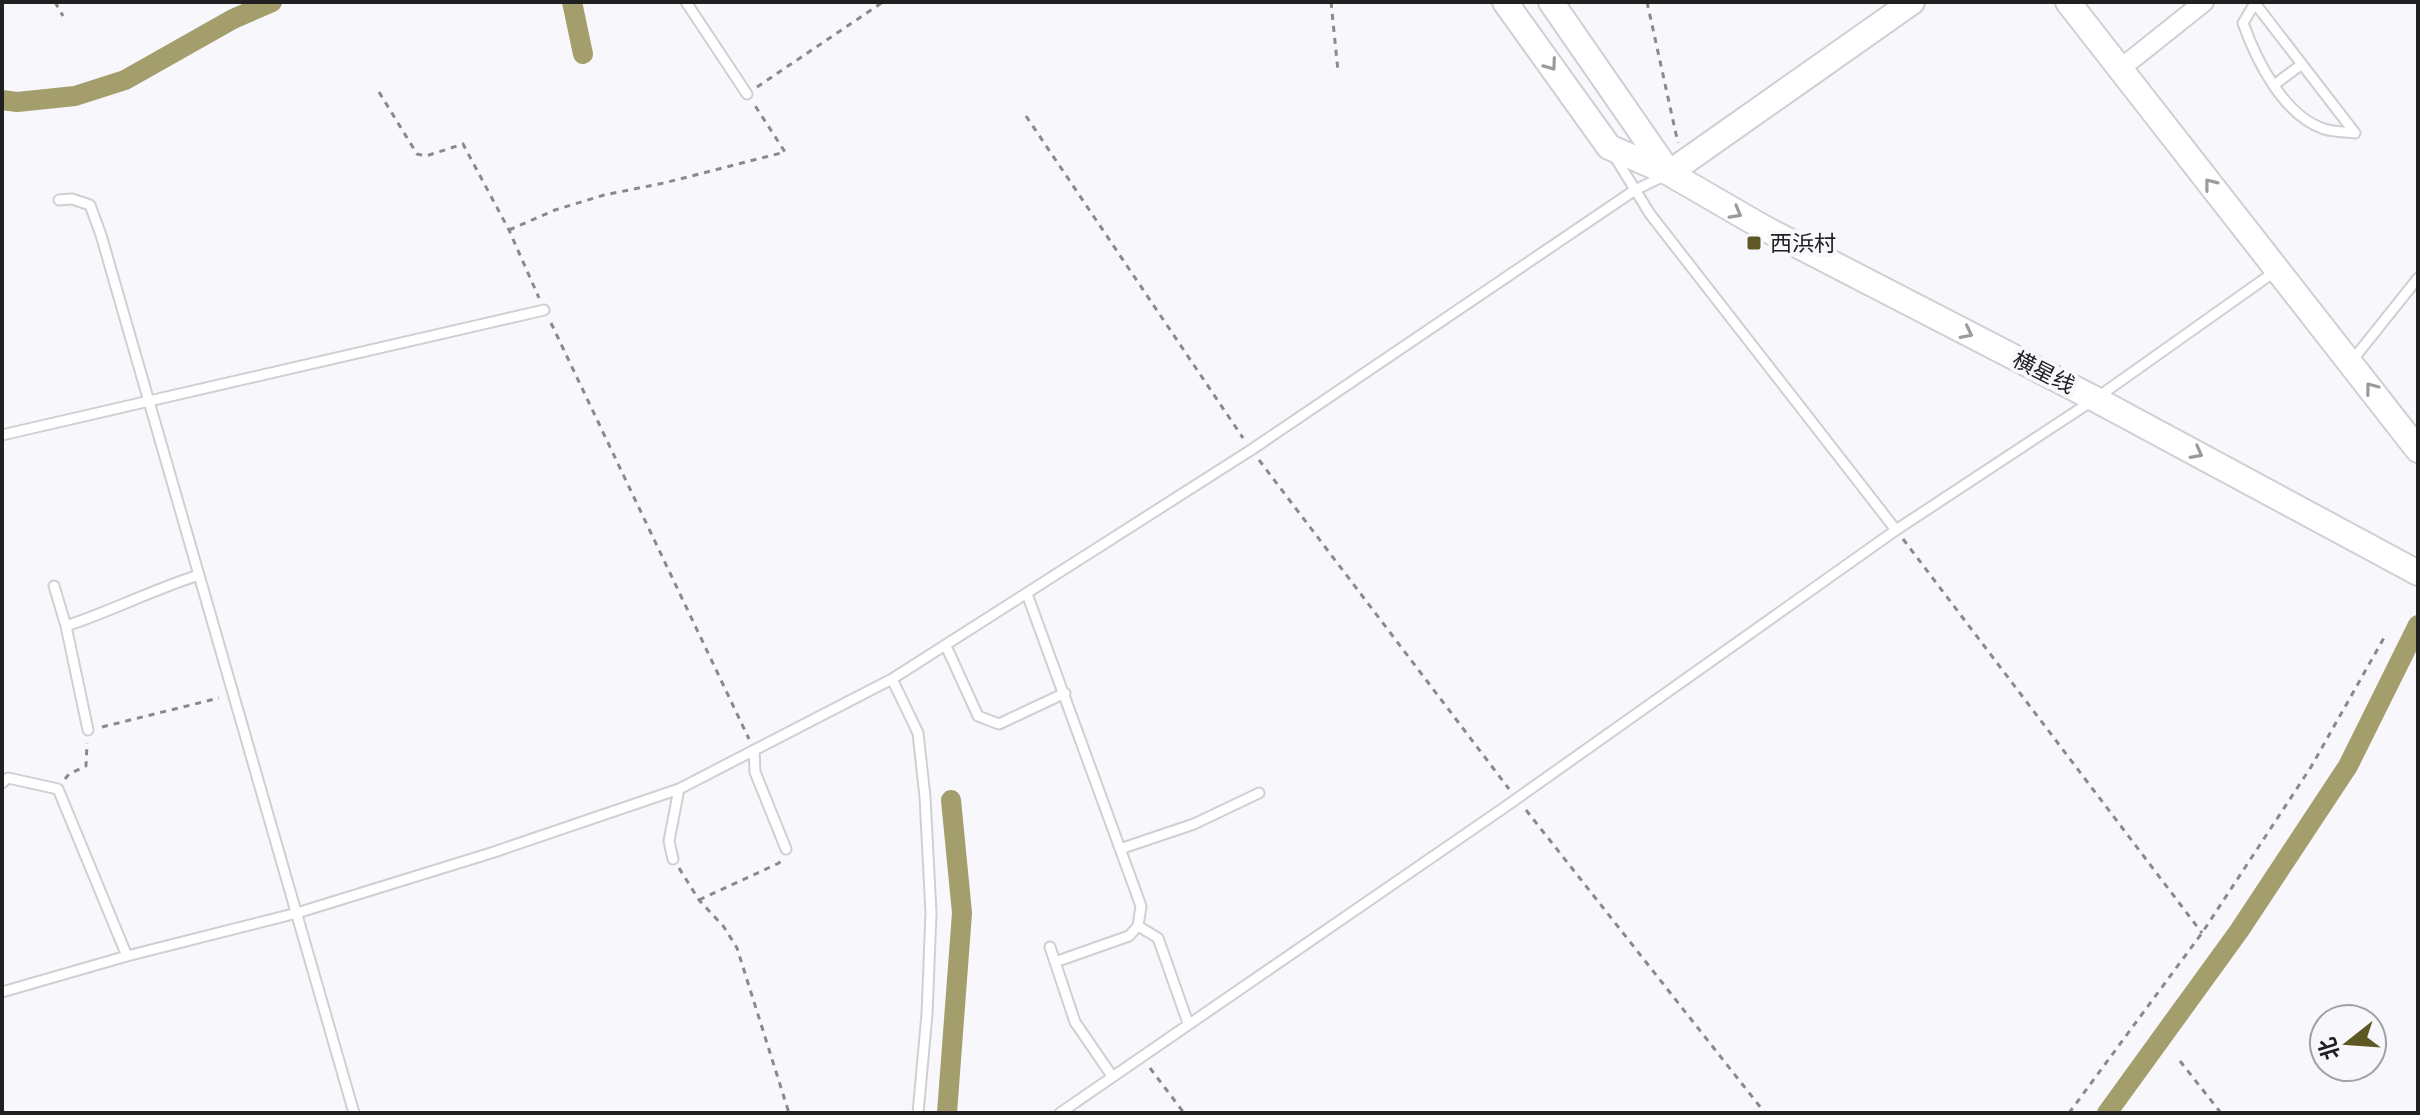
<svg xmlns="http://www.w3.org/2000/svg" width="2420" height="1115" font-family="'Open Sans','Noto Sans SC',sans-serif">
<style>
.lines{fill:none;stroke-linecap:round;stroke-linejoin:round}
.canal{stroke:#a39e6b;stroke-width:20}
.lane-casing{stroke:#cfcfd4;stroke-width:13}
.street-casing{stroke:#cfcfd4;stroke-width:22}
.secondary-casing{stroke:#cfcfd4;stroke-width:28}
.path{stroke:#8a8a8d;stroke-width:3;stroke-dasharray:6 6;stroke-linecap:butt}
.lane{stroke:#fff;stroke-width:9}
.street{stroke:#fff;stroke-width:18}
.secondary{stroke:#fff;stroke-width:24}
.oneway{stroke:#9b9b9b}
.poi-dot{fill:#5d5824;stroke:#f7f7fc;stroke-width:3}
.labels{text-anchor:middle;stroke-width:8;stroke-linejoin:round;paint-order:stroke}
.poi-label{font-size:22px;fill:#202021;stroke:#f7f7fc;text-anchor:start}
.street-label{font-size:22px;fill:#202021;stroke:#f7f7fc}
</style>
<rect width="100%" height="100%" fill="#f7f7fc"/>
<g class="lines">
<path class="canal" d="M572 2 583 54
M2 100 17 102 75 96 125 80 233 19 272 2
M947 1113 962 913 951 800
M2107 1113 2239 931 2348 766 2418 625"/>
<g class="lane-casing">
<path id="lane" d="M686 2 747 94
M2254 2 2355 133
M2255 3 2243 23C2256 60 2284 116 2324 129 2334 132 2345 132 2355 133
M2274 85 2302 64
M1615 157 1650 214 1896 530
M59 200 72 199 90 205 101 235 354 1113
M2351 362 2418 278
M2 435 544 310
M54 586 66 626 88 730
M1027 594 1141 906 1138 926 1129 936 1055 962
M66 626C112 611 154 589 199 575
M946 646 978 716 999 724 1065 693
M892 679 918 733 925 797 931 913 927 1014 918 1113
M754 750 755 772 786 849
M2 783 8 778 58 789 127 956
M1120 849 1194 824 1259 793
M673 859 669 841 679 789
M1138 926 1158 938 1188 1023
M1050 947 1075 1022 1112 1076
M2 992 127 956 297 913 491 853 679 789 892 679 1251 450 1635 190 1666 175
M1060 1113 1505 807 1896 530 2095 399 2277 270"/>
</g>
<g class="street-casing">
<path id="street" d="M2120 69 2204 2"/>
</g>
<g class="secondary-casing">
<path id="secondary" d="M1505 2 1609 147 1669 173 1764 228 2095 399 2418 573
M1551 2 1668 171
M2068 2 2418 450
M1669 173 1912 2"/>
</g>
<path class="path" d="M55 2 63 16
M1331 2 1338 71
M1647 2 1678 143
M757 87 883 2
M379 92 417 154 426 156 463 144 509 230 539 298
M1026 116 1243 438
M509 230 555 210 604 195 664 183 785 152 754 104
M551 323 749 739
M1259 460 1509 789
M1903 539 2202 933
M102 727 219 698
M65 779 69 774 86 766 87 743
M1526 810 1765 1113
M679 868 699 900 724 927 737 948 789 1113
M699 900 779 863 781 860
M2180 1061 2221 1113
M1150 1068 1184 1113
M2069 1113 2202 933 2311 767 2385 636"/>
<use href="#lane" class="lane"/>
<use href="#street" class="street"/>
<use href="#secondary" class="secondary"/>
</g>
<defs><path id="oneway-chevron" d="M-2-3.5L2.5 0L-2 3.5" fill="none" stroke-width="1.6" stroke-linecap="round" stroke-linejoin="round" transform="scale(2)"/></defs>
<g class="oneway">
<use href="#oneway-chevron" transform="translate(1551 65) rotate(54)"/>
<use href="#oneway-chevron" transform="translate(2210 184) rotate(-128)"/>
<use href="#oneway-chevron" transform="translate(1736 213) rotate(29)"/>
<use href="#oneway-chevron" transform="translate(1967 333) rotate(27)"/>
<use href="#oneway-chevron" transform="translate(2371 388) rotate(-127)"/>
<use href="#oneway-chevron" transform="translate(2197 453) rotate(28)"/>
</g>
<rect class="poi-dot" x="1746" y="235" width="16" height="16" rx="4"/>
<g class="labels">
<g class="poi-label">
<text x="1770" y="251">西浜村</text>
</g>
<g class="street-label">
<text transform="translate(2044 372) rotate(27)" y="8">横星线</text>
</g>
</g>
<rect width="2420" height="1115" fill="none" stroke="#202021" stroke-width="8"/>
<g transform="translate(2348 1043) rotate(253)"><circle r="38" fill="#f7f7fc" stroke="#a1a1a4" stroke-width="2"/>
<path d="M0-6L14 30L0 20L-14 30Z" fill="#5d5824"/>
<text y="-12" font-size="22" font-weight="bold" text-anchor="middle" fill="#202021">北</text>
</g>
</svg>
